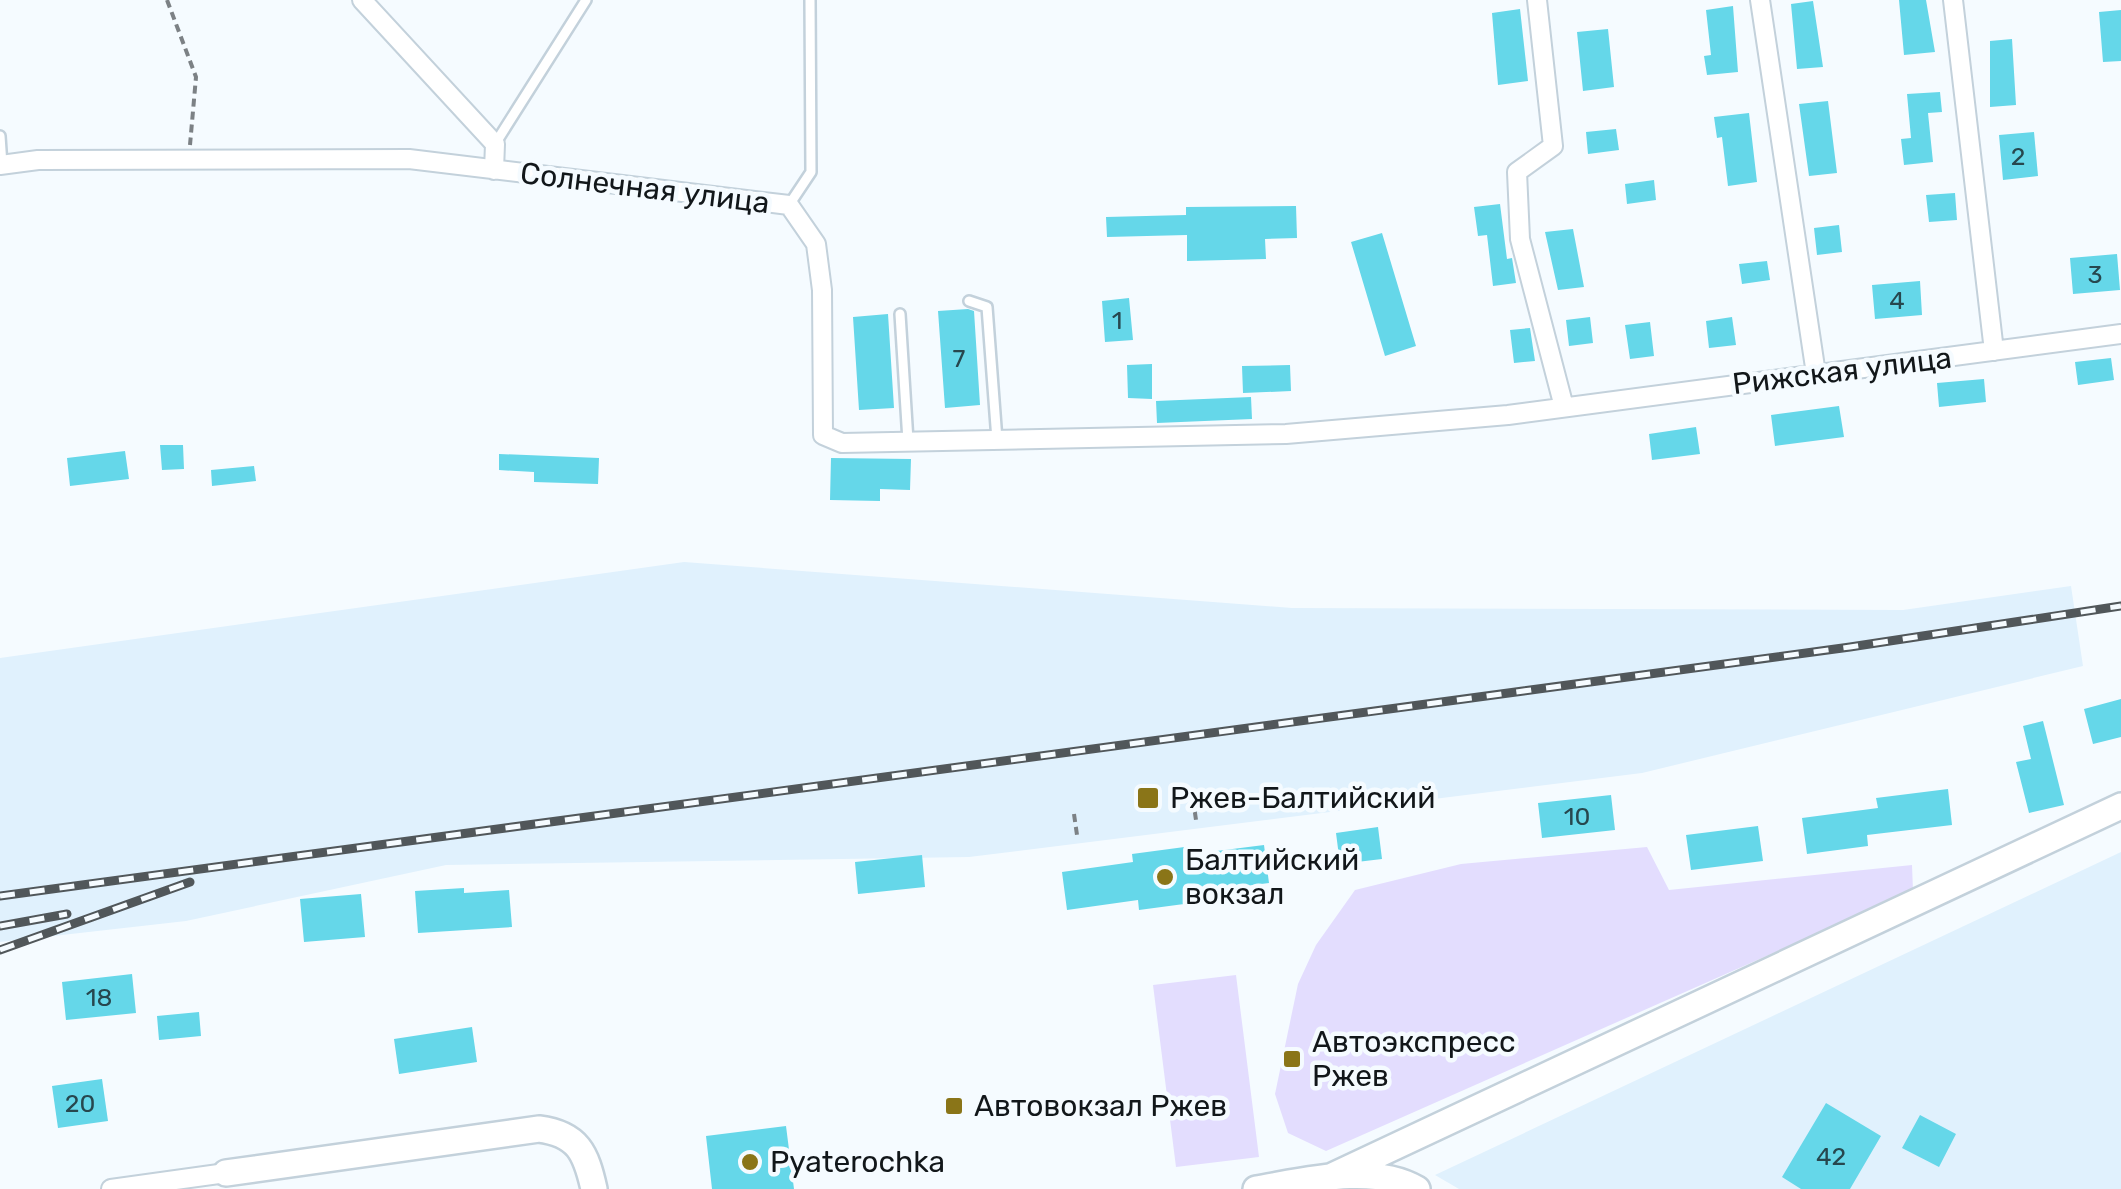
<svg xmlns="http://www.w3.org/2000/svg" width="2121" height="1189" font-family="Rubik,sans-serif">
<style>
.built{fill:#e0f1fd}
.green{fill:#e3ddfe}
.building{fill:#65d7e9}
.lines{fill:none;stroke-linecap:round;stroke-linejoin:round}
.lane-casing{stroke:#c3d1db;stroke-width:14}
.street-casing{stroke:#c3d1db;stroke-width:22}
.secondary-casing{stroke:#c3d1db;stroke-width:30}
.path{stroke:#7c8185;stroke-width:4;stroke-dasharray:8 5;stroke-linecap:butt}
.lane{stroke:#fff;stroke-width:9}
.street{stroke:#fff;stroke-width:18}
.secondary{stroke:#fff;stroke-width:25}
.rail-casing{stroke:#51575a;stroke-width:9}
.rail{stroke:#f5fbff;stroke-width:5;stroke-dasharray:15;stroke-linecap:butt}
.poi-dot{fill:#8a7518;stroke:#f5fbff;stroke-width:4}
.labels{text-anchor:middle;stroke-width:9;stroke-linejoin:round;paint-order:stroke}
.number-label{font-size:25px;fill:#27474e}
.street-label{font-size:30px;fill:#12171a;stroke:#f5fbff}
.poi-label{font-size:30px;fill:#12171a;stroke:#f5fbff;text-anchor:start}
</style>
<rect width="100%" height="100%" fill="#f5fbff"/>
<path class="built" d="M684 562 1292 608 1903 610 2071 586 2083 666 1642 773 969 857 446 865 186 921 0 942V658Z
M2121 852V1189H1459L1435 1175Z"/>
<path class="green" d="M1647 847 1669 890 1912 865 1913 891 1326 1151 1288 1133 1275 1094 1298 984 1316 945 1355 890 1461 864Z
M1236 975 1259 1157 1176 1167 1153 985Z"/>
<path class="building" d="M1899 0H1926L1935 52 1904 55Z
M1813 1 1823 67 1797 69 1791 4Z
M1733 6 1738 72 1707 75 1704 56 1711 55 1706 10Z
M1520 9 1528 81 1498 85 1492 13Z
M2121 10V61L2103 62 2099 12Z
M1608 29 1614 87 1583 91 1577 32Z
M2012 39 2016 105 1990 107V41Z
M1940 92 1942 112 1928 113 1933 162 1904 165 1901 139 1911 138 1907 94Z
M1828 101 1837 173 1809 176 1799 104Z
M1749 113 1757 182 1728 186 1722 137 1717 138 1714 117Z
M1616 129 1619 150 1588 154 1586 132Z
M2034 132 2038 176 2003 180 1999 135Z
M1654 180 1656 200 1627 204 1625 184Z
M1955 193 1957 220 1929 222 1926 195Z
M1500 204 1507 259 1512 258 1516 283 1493 286 1487 235 1478 236 1474 207Z
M1296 206 1297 238 1265 239 1266 259 1187 261V235L1107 237 1106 217 1186 215V207Z
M1839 225 1842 252 1817 255 1814 228Z
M1573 229 1584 287 1558 290 1545 232Z
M1382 233 1416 346 1385 356 1351 242Z
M2117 254 2120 290 2073 294 2070 258Z
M1767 261 1770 280 1742 284 1739 264Z
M1920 281 1922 315 1875 319 1872 285Z
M1129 298 1133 340 1105 342 1102 301Z
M968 309 974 311 980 405 945 408 938 311Z
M888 314 894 408 859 410 853 317Z
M1590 317 1593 343 1569 346 1566 320Z
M1732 317 1736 345 1709 348 1706 321Z
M1650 322 1654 356 1630 359 1625 325Z
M1530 328 1535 361 1514 363 1510 330Z
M2111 358 2114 380 2078 385 2075 362Z
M1152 364V399L1128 398 1127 365Z
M1290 365 1291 391 1243 393 1242 366Z
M1984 379 1986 402 1939 407 1937 383Z
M1251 397 1252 419 1157 423 1156 401Z
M1839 406 1844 437 1775 446 1771 415Z
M1696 427 1700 454 1652 460 1649 434Z
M160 445H183L184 469 162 470Z
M125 451 129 479 70 486 67 458Z
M499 454 599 458 598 484 534 482V472L499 470Z
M831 458 911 459 910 490 880 489V501L830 500Z
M254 466 256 481 212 486 211 470Z
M2121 699V737L2093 744 2084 709Z
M2043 721 2064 805 2029 813 2016 762 2031 759 2023 726Z
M1948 789 1952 825 1867 835 1868 846 1807 854 1802 818 1878 808 1876 798Z
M1611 795 1615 830 1542 838 1538 803Z
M1758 826 1763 861 1691 870 1686 835Z
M1378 827 1382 859 1340 864 1336 833Z
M1264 845 1269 883 1198 892 1199 902 1139 910 1138 900 1067 910 1062 872 1133 862 1132 854 1192 846 1193 854Z
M922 855 925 887 858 894 855 862Z
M464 888V893L509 890 512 927 418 933 415 891Z
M361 894 365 937 304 942 300 899Z
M132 974 136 1013 66 1020 62 982Z
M199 1012 201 1036 159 1040 157 1016Z
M472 1027 477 1062 399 1074 394 1039Z
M102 1079 108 1121 58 1128 52 1086Z
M1826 1103 1881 1136 1850 1189H1801L1782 1177Z
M1920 1115 1956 1134 1939 1167 1902 1148Z
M786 1126 794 1189H712L706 1136Z"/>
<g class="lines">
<g class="lane-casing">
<path id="lane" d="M0 136 2 165
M495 144 586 0
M789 205 811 172 810 0
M969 301 987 307 997 440
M900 314 908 441"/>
</g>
<g class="street-casing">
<path id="street" d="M362 0 495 144 494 170
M1537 0 1553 146 1517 172 1520 239 1564 407
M1760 0 1816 374
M1953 0 1994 351
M0 165 38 160 409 159 789 205 816 244 822 290 823 435 842 443 1286 434 1508 415 2121 334
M111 1189 226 1173"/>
</g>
<g class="secondary-casing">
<path id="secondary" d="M226 1173 539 1129C578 1134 586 1153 594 1189
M1328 1178 2121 806
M1256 1189C1304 1181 1372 1163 1417 1189"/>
</g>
<path class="path" d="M167 0 196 77 190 145
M1193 799 1196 820
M1074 814 1077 835"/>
<use href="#lane" class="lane"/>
<use href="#street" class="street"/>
<use href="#secondary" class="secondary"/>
<g class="rail-casing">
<path id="rail" d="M0 896 1850 647 2121 606
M0 926 67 914
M0 950 190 882"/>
</g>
<use href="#rail" class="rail"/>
</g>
<g class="poi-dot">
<rect x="1136" y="786" width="24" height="24" rx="5"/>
<circle cx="1165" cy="877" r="10"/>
<rect x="1282" y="1049" width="20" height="20" rx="5"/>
<rect x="944" y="1096" width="20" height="20" rx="5"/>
<circle cx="750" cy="1162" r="10"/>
</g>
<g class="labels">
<g class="number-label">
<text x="2018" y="165">2</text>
<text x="2095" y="283">3</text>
<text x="1897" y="309">4</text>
<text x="1117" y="329">1</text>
<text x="959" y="367">7</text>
<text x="1577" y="825">10</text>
<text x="99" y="1006">18</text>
<text x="80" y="1112">20</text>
<text x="1831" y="1165">42</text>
</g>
<g class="street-label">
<text transform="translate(645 188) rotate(7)" y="10">Солнечная улица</text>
<text transform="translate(1842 371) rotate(-7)" y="10">Рижская улица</text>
</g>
<g class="poi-label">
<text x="1170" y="808">Ржев-Балтийский</text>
<text x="1185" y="870">Балтийский<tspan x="1185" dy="34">вокзал</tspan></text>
<text x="1312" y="1052">Автоэкспресс<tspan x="1312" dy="34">Ржев</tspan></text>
<text x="974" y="1116">Автовокзал Ржев</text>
<text x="770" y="1172">Pyaterochka</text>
</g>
</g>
</svg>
